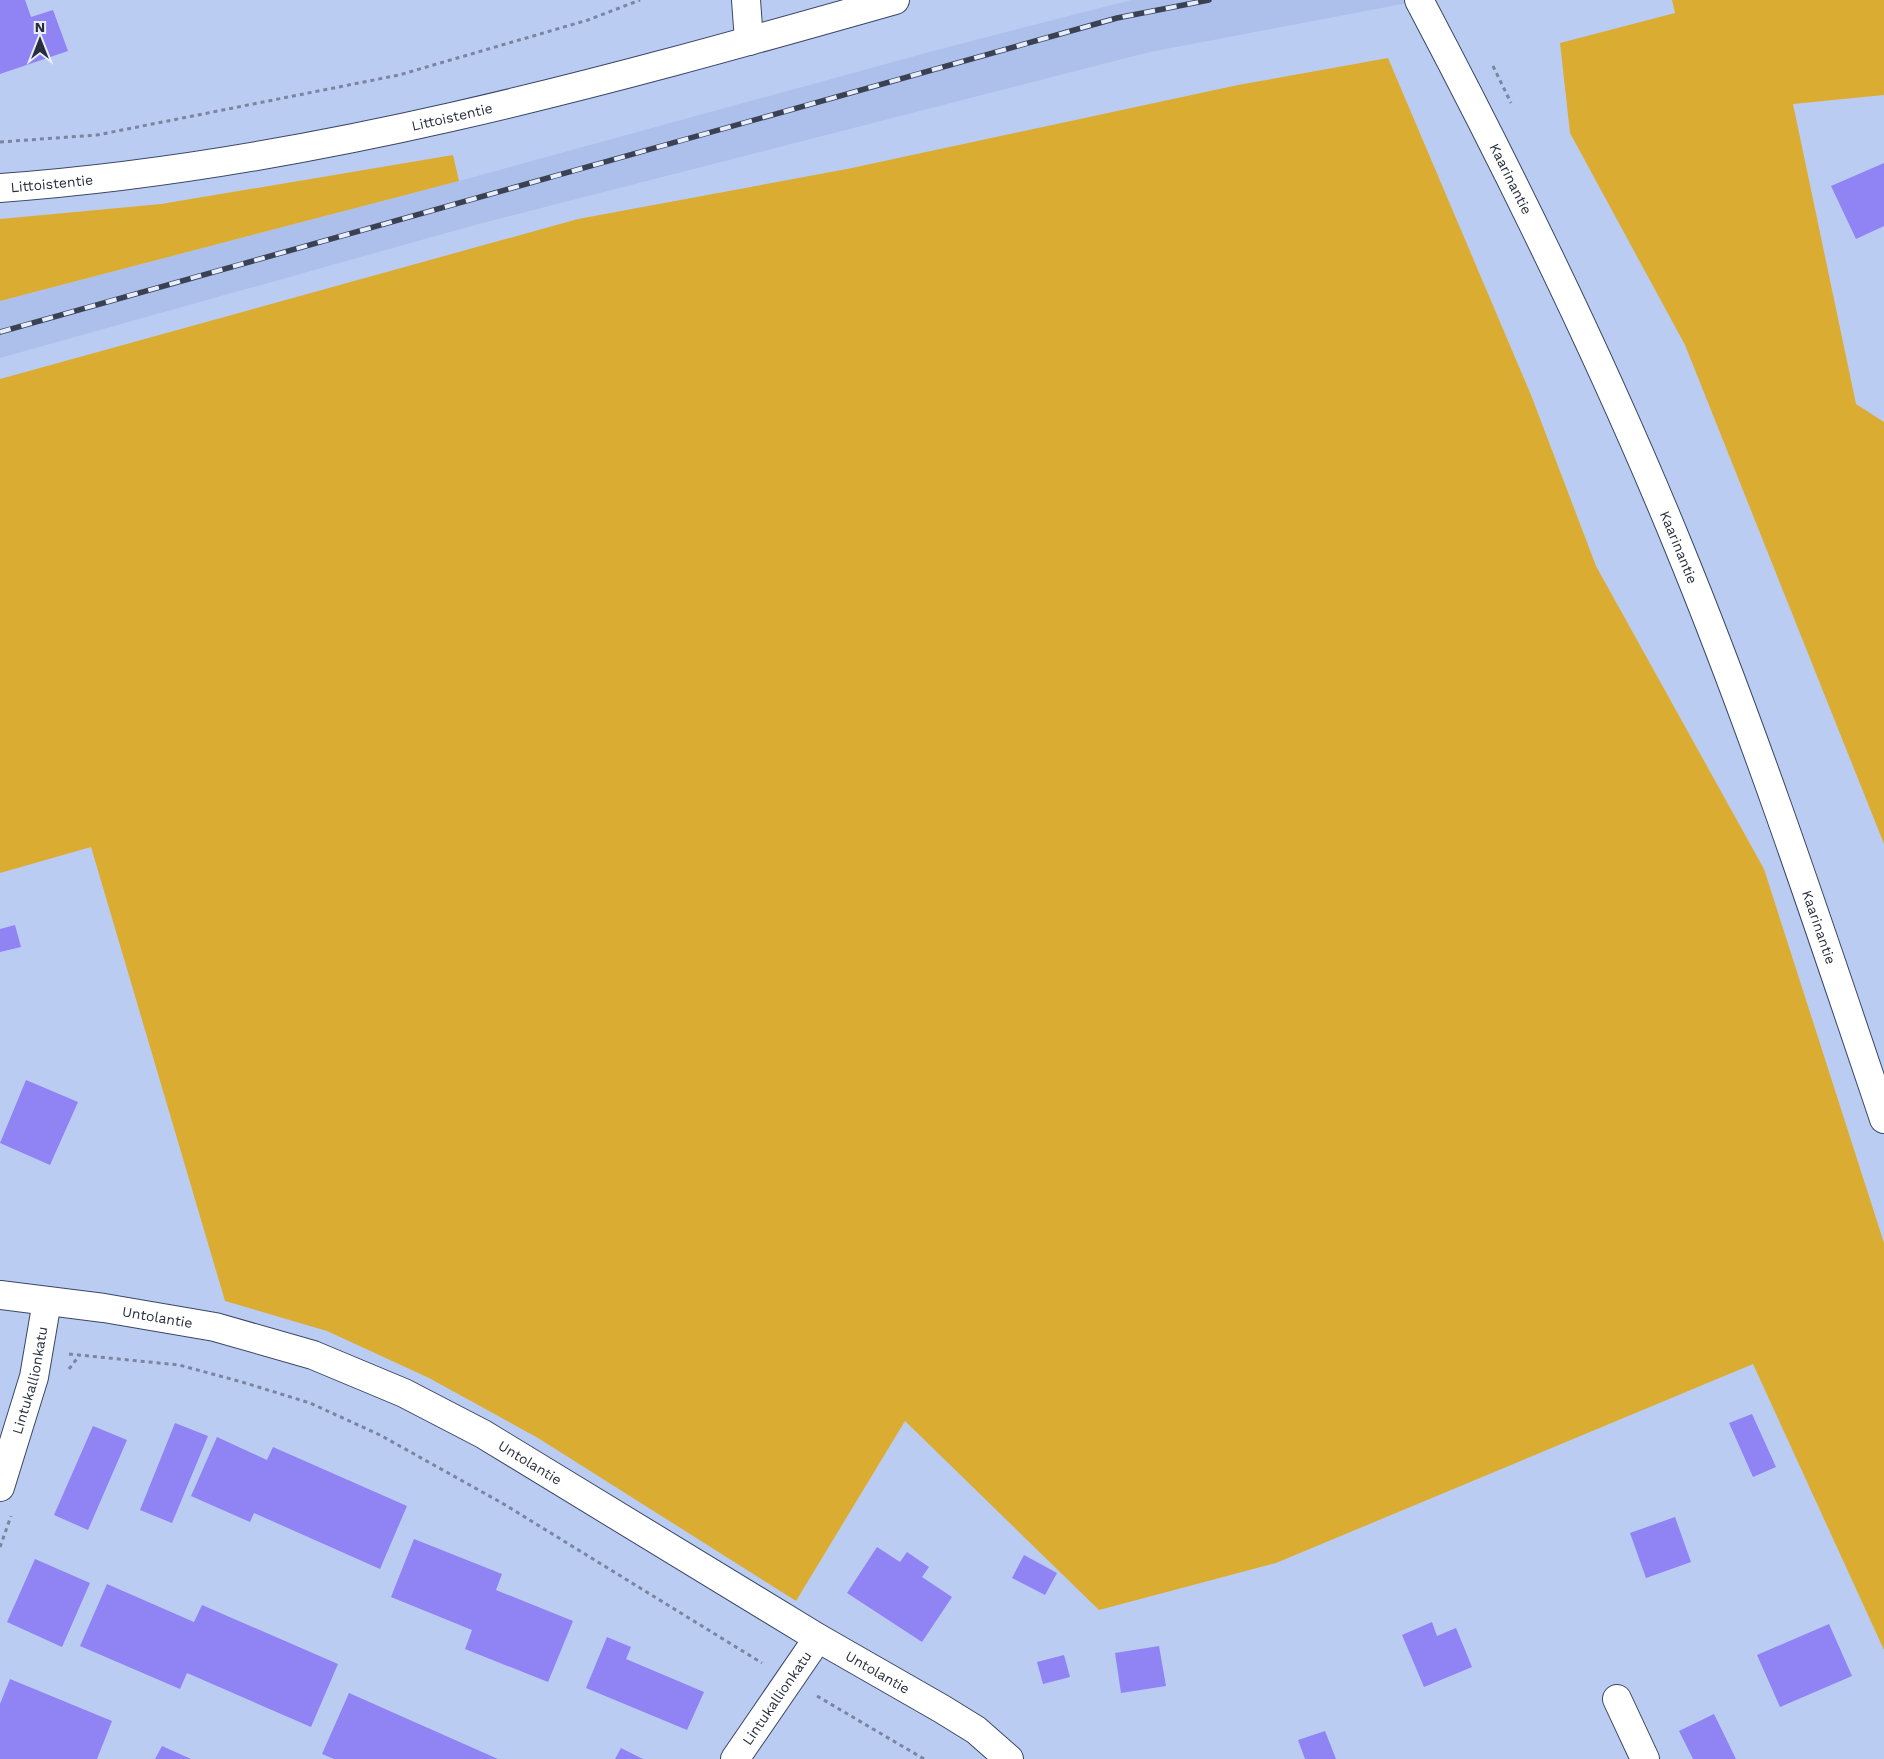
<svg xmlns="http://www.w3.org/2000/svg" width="1884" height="1759" font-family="'Work Sans',sans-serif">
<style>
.built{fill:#acc0eb}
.green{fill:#dbac32}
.building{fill:#9083f3}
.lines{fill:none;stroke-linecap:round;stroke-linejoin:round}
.minor-casing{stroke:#394766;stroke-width:30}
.tertiary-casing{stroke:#394766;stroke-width:30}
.secondary-casing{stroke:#394766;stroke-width:30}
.path{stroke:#7985a1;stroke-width:3;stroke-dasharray:4 4;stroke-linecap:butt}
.minor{stroke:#fff;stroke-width:28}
.tertiary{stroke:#fff;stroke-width:28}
.secondary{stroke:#fff;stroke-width:28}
.rail-casing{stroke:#3a4153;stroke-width:5.5}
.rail{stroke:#e6edfd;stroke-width:4;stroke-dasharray:11;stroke-linecap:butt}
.labels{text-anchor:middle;stroke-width:4.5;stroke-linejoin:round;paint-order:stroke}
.street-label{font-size:14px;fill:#282e3d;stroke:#e6edfd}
</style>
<rect width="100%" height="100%" fill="#bbccf2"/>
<path class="built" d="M1131 0H1423L1150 52 475 225 0 358V301L459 181 933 51Z"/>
<path class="green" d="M1672 0H1884V95L1793 104 1856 404 1884 422V844L1685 345 1570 133 1560 43 1675 13Z
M1388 58 1531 395 1596 566 1764 869 1884 1243V1650L1753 1364 1276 1563 1099 1610 905 1421 796 1601 538 1438 429 1378 327 1331 225 1301 91 847 0 873V379L578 219 847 169 1238 85Z
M453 155 459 181 0 301V219L161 204Z"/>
<path class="building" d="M0 0H25L31 17 53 10 68 51 0 74Z
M1884 163V226L1856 239 1831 186Z
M15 925 21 947 0 952V929Z
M26 1080 78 1102 50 1165 0 1143Z
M1752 1414 1776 1467 1753 1477 1729 1423Z
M175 1423 208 1436 172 1523 140 1510Z
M93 1426 127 1440 88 1530 54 1515Z
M217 1437 267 1460 273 1447 407 1506 380 1569 254 1513 250 1522 191 1496Z
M1675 1517 1691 1562 1646 1578 1630 1533Z
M414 1539 502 1574 496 1590 573 1621 548 1682 465 1649 472 1630 391 1597Z
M877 1547 900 1562 907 1552 929 1567 922 1577 952 1597 922 1642 847 1593Z
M1024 1555 1057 1573 1045 1595 1012 1578Z
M35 1559 90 1583 62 1647 7 1622Z
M107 1584 194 1622 202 1605 338 1664 311 1727 187 1673 180 1689 80 1646Z
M1432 1622 1437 1636 1456 1628 1472 1667 1424 1687 1402 1635Z
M1829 1624 1852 1676 1780 1707 1757 1655Z
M607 1637 631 1647 626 1659 704 1692 687 1730 586 1688Z
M1159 1646 1166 1686 1121 1693 1115 1653Z
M1064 1655 1070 1677 1043 1684 1037 1662Z
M10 1679 112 1721 97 1759H0V1704Z
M349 1693 498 1759H334L322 1754Z
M1714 1714 1736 1759H1693L1679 1731Z
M1325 1731 1336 1759H1305L1298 1740Z
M162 1746 191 1759H155Z
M621 1748 643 1759H615Z"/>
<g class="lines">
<g class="minor-casing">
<g id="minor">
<path id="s1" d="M0 1295 104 1308 215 1327 313 1355 404 1393 483 1434 818 1638 942 1709 976 1730 1009 1759"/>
<path id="s2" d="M0 1487 34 1377 47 1301"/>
<path d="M1617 1699 1645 1759"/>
<path id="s3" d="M735 1759 818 1638"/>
</g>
</g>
<g class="tertiary-casing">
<g id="tertiary">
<path d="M746 0 749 41"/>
<path id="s4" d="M0 188C305 166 602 83 895 0"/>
</g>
</g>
<g class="secondary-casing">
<g id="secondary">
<path id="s5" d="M1419 0C1513 178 1602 359 1678 545 1755 733 1819 926 1884 1119"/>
</g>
</g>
<path class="path" d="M1493 66 1511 103
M0 142 97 135 399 75 588 20 640 0
M69 1354 179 1365 242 1382 310 1403 380 1435 502 1503 762 1663
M69 1369 79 1356
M0 1547 11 1516
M817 1696 924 1759"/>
<use href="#minor" class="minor"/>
<use href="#tertiary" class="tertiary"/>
<use href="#secondary" class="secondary"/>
<g class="rail-casing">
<path id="rail" d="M0 332 1117 18 1209 0"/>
</g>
<use href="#rail" class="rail"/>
</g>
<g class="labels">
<g class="street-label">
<text dy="5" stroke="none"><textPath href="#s4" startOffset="458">Littoistentie</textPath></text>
<text dy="5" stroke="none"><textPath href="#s5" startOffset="201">Kaarinantie</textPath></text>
<text dy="5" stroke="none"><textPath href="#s4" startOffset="52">Littoistentie</textPath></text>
<text dy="5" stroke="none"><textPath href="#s5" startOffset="606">Kaarinantie</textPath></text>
<text dy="5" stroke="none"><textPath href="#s5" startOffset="1011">Kaarinantie</textPath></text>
<text dy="5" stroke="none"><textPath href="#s1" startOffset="159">Untolantie</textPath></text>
<text dy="5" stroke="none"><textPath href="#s2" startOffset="111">Lintukallionkatu</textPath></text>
<text dy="5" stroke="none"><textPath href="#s1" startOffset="562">Untolantie</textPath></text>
<text dy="5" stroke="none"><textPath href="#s1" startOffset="968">Untolantie</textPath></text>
<text dy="5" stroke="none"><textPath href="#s3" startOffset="74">Lintukallionkatu</textPath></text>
</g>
</g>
<g transform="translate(40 40)" stroke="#e6edfd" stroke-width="4" paint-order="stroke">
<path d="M0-4L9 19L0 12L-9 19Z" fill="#282e3d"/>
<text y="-8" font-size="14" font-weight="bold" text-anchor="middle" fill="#282e3d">N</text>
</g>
</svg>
